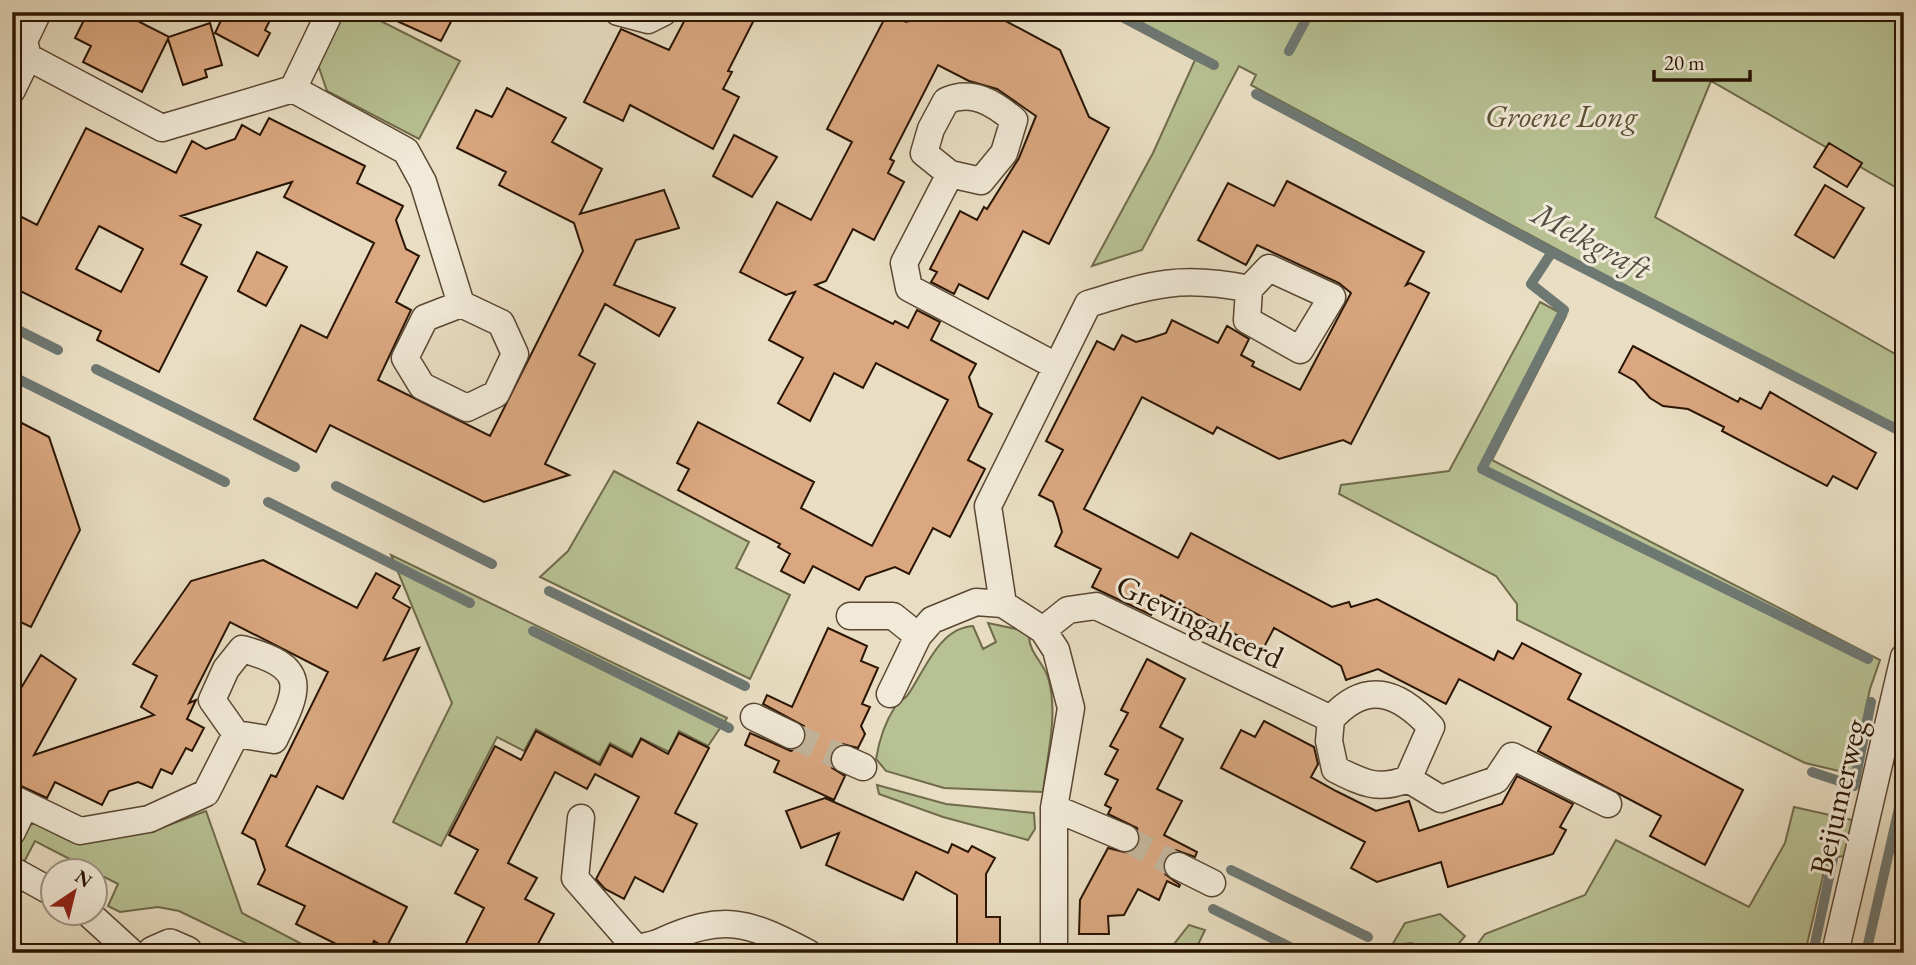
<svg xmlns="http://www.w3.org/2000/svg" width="1916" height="965" font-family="'EB Garamond',serif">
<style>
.green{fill:#b7c193;stroke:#706b4b;stroke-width:2}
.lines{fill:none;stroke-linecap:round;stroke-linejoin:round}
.stream{stroke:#6e7873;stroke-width:10}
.building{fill:#daa780;stroke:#2a1503;stroke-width:2;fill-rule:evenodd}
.minor-tunnel{stroke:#c3b69d;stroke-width:26;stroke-dasharray:26 13;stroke-linecap:butt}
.minor-casing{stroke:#5a4733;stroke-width:29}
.tertiary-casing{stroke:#5a4733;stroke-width:36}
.minor{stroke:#f1ead8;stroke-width:26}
.tertiary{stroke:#f1ead8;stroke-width:33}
.labels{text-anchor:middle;stroke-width:6;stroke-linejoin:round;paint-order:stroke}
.park-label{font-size:32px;font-style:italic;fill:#5b5135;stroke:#f1ead8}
.street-label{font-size:32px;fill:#2a1503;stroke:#f1ead8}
.water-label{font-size:33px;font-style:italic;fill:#524f44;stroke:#f1ead8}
</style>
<rect width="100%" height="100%" fill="#e9dec3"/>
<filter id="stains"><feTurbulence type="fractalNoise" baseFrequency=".00286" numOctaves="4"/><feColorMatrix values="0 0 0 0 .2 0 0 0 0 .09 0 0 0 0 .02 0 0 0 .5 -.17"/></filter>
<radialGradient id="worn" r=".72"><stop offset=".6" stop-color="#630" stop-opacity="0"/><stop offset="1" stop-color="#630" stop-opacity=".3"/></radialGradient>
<path class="green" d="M340 12H363L460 61 419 139 327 91 316 59Z
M1105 12H1904V192L1711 81 1655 217 1904 359V436L1251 85 1256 75 1239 66 1142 250 1092 266 1153 153 1195 60Z
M1540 302 1566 316 1492 460 1880 660 1870 689 1852 774 1805 763 1517 620V604L1496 576 1339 494 1341 485 1449 471Z
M614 471 749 542 736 568 790 595 750 679 540 577 568 551Z
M391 555 727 718 708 746 679 731 669 752 641 738 632 755 610 743 599 763 536 729 524 751 497 737 441 846 393 822 452 703Z
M988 623 1021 630 1029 637C1030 655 1045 663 1049 681 1058 716 1047 756 1043 792L944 788 886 771 876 759C879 741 885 722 895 707 898 702 903 700 907 696 924 673 938 628 973 626L983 649 996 642Z
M877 785 946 804 1034 813 1035 829 1028 840 943 817 879 794Z
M1794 807 1861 822 1854 854 1827 859 1805 953H1471L1485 934 1585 895 1616 840 1749 907 1785 843Z
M206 811 242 913 319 953H266L179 911 158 907 120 912 108 906 118 884 35 841 24 862 12 855 26 826 41 822 153 831Z
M1440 914 1465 936 1451 953H1430L1412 943 1392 945 1405 923Z
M1189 925 1205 930 1194 953H1167Z"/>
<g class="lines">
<path class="stream" d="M1113 12 1214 65
M1289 51 1310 12
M1256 94 1552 252 1904 433
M1552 252 1531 284 1564 310 1482 469 1868 659
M12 327 58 350
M96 369 295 467
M12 376 225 482
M336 486 492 564
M268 502 470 603
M549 591 745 686
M533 631 729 728
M1812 772 1854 786 1871 702
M1231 870 1368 937
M1213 909 1302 953
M1813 953 1834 854
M1866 953 1904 786"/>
</g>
<path class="building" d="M88 12H120L169 37 210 23 222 65 205 70 207 77 183 85 168 39 142 92 83 62 91 46 75 38Z
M225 12H274L265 30 270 33 258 56 215 33Z
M377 12H456L441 41Z
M689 12H758L728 71 732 72 723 89 739 97 713 149 630 105 623 121 584 102 621 29 669 50Z
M888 12 906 22 942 12H989L1060 50 1089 117 1109 128 1049 244 1023 231 988 299 959 284 954 294 931 282 937 272 930 269 960 211 977 220 984 207 987 209 1019 158 1036 116 997 89 969 81 938 65 890 159 894 161 888 173 904 182 874 240 853 229 826 281 815 285 893 324 895 321 908 328 917 310 940 322 931 340 976 364 969 377 979 407 992 414 968 460 985 469 950 537 933 528 909 574 895 567 866 577 859 590 813 566 804 583 781 571 790 554 778 547 780 544 678 490 689 469 677 463 698 422 814 482 801 508 872 546 948 400 876 363 863 388 834 373 810 421 778 403 803 358 769 340 795 292 786 295 740 272 777 202 811 220 852 142 827 129Z
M507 88 566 118 552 142 602 169 580 214 664 190 679 228 636 240 614 285 675 308 659 336 605 304 579 355 595 364 545 464 569 475 484 502 330 425 316 452 254 419 301 325 327 338 374 243 284 197 292 182 181 216 201 225 181 264 207 277 159 372 97 340 101 331 12 287V212L37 225 86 128 176 173 192 141 206 149 235 139 242 125 260 135 269 118 365 166 357 183 403 206 396 220 401 235 406 249 419 256 396 302 411 310 378 380 490 436 583 251 574 223 499 185 506 172 457 148 476 110 492 117ZM99 226 143 249 121 292 76 269Z
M734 135 777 157 752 197 713 176Z
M1829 143 1862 163 1847 187 1814 167Z
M1287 181 1424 252 1406 285 1410 283 1429 293 1351 444 1343 440 1279 459 1217 427 1213 434 1142 397 1084 509 1178 558 1191 533 1332 607 1349 602 1351 607 1377 599 1494 660 1498 651 1513 659 1522 643 1581 674 1568 699 1743 790 1705 865 1650 836 1661 816 1538 751 1551 727 1459 679 1446 704 1378 669 1346 680 1341 666 1274 628 1263 649 1161 595 1151 615 1092 587 1101 569 1055 546 1062 532 1058 517 1053 502 1039 495 1063 450 1046 441 1097 341 1114 350 1122 335 1136 342 1151 338 1166 333 1172 320 1218 343 1227 326 1249 339 1241 355 1254 362 1252 366 1300 390 1351 293 1339 283 1257 245 1246 265 1198 240 1228 183 1274 206Z
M1825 185 1864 208 1834 258 1795 235Z
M257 252 287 267 266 306 238 291Z
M1633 346 1738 402 1740 398 1761 409 1770 392 1876 453 1857 489 1833 476 1827 486 1722 431 1724 427 1688 409 1663 406 1650 398 1635 381 1619 372Z
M12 418 49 437 80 530 31 627 12 618Z
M263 560 357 608 376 573 400 586 393 598 410 608 384 660 419 648 343 799 317 786 286 846 407 907 386 948 374 941 368 953H354L296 924 305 906 258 884 265 870 255 840 242 833 271 775 276 777 328 672 230 622 189 703 196 700 187 719 204 728 192 751 186 748 172 774 161 769 152 788 138 782 109 791 102 805 55 782 47 798 12 782V703L41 655 76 679 34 755 154 715 141 707 157 676 133 664 191 581Z
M828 628 867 646 861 661 878 668 862 704 870 707 861 726 865 734 858 748 843 744 830 753 832 768 845 776 834 800 774 772 779 761 745 745 750 733 791 751 805 742 804 726 763 704 767 695 792 707Z
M1147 659 1185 679 1160 727 1183 739 1157 789 1182 801 1164 835 1197 852 1195 857 1176 850 1164 858 1165 874 1180 885 1179 887 1167 881 1159 900 1138 889 1124 915 1108 916 1109 934H1079L1080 900 1108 848 1128 853 1140 843 1137 828 1108 814 1111 808 1105 805 1118 780 1105 774 1118 750 1110 746 1128 713 1121 710Z
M1264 721 1314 747 1318 764 1311 777 1336 791 1376 811 1409 801 1419 831 1502 804 1517 776 1573 804 1560 827 1566 830 1553 854 1448 887 1441 862 1377 882 1351 868 1365 842 1221 768 1241 730 1255 737Z
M536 731 600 765 610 745 632 757 641 739 668 754 679 733 709 748 675 813 697 824 663 892 635 877 624 899 605 889 596 879 639 797 595 774 587 789 555 772 508 863 537 878 525 899 554 914 533 953H461L484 908 455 893 478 850 449 835 495 746 521 760Z
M825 798 948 853 952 844 968 852 972 846 995 858 986 874V917H1000V953H957V895L916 872 903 900 826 865 839 833 801 848 786 811Z"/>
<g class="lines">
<path class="minor-tunnel" d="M791 735 845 759
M1125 838 1178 866"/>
<g class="minor-casing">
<path id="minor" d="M618 12 648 20 664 12
M28 57 24 41 38 12
M293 89 406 151 423 182 461 304 501 323 515 354 496 394 467 408 422 386 405 358 425 318 461 304
M12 90 28 57 162 128 293 89 330 12
M950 174 924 153 931 129 946 101C972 89 994 103 1014 120L1004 153 981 181 950 174 904 263 909 288 1056 366
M1269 268 1332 297 1300 350 1247 320 1249 289Z
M1003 604 988 506 1088 304C1152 284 1182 275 1249 289
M850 616H893L918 636
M1043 630 1068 610 1096 606 1331 719 1329 741 1335 769C1363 783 1378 791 1408 779L1441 799 1496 780 1512 756 1608 804
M242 649C308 667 301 686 274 740L236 734 212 700 226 669Z
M890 694 918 636 932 620 976 602 1003 604 1043 630 1056 650 1071 708 1054 808V953
M754 717 791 735
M1331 719C1366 680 1398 691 1431 727L1408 779
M845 759 863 767
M12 798 80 831 149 819 206 793 236 734
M1054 808 1125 838
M581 818 575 878 636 948
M12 832 25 805
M1178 866 1212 883
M12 870 52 892
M87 912 132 953
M630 953C639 945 650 947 660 942 724 913 747 921 808 953
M1835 953 1904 657"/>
</g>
<g class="tertiary-casing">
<path id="tertiary" d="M154 953 170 946 186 953"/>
</g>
<use href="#minor" class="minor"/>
<use href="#tertiary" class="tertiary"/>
</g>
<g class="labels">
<g class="park-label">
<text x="1561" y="127">Groene Long</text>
</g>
<g class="street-label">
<text transform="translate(1200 621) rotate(25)" y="11">Grevingaheerd</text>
<text transform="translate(1838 797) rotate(-77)" y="11">Beijumerweg</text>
</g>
<g class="water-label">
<text transform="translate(1592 240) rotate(28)" y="12">Melkgraft</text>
</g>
</g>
<rect width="1916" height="965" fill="none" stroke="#e9dec3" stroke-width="42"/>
<rect x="14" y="14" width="1888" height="937" fill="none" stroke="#2a1503" stroke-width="3.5"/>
<rect x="21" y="21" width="1874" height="923" fill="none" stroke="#2a1503" stroke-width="2"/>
<g transform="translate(74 892) rotate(35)"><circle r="33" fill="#f1ead8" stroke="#a19583" stroke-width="2"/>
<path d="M0-5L12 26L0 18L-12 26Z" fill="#8f2418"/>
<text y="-10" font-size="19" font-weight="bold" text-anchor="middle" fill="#2a1503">N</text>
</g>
<path d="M1654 70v10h96v-10" fill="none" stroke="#2a1503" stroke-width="3.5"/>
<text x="1664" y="70" font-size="21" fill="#2a1503" stroke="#f1ead8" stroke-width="5" paint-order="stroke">20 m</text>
<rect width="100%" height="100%" filter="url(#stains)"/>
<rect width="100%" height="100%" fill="url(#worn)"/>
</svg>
